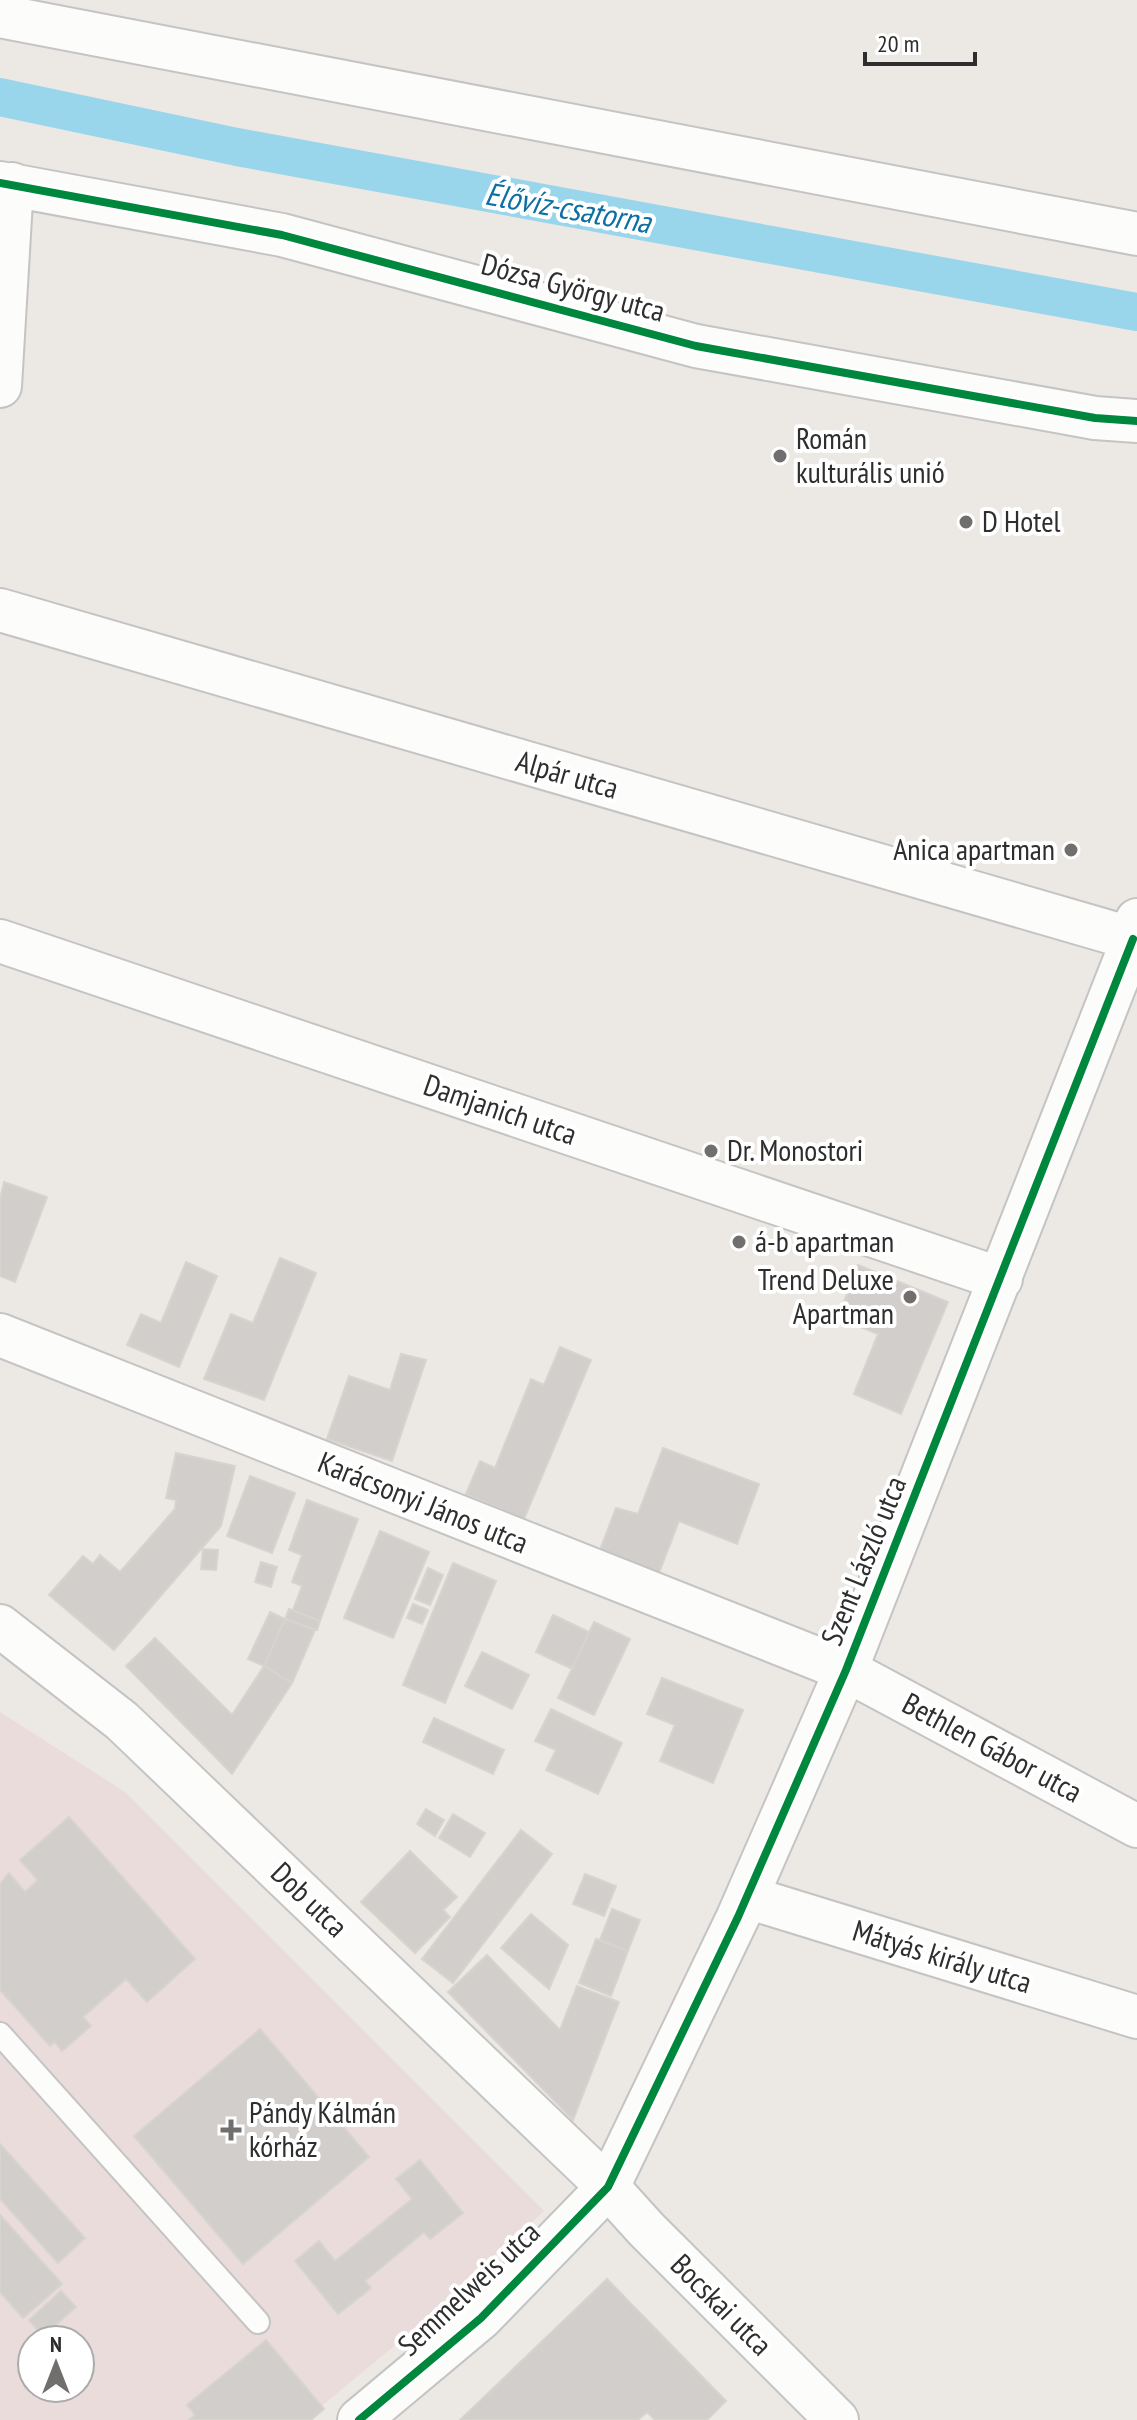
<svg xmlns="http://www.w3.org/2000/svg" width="1137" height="2420" font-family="'PT Sans Narrow',sans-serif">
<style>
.medical{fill:#e9dcdb;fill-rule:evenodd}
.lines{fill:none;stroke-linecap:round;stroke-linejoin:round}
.canal{stroke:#99d6ec;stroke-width:38}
.building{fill:#d1cecb;stroke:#d7d4d0;stroke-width:2}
.service-casing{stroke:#c5c4c5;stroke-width:26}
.minor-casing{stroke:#c5c4c5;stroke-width:46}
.service{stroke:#fcfcfb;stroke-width:22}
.minor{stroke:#fcfcfb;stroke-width:42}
.cycleway-casing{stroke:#fff;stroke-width:13}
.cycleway{stroke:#00873e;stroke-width:8}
.poi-dot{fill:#706f6e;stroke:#fff;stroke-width:3}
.labels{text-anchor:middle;stroke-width:8;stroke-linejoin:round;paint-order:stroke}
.street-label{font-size:30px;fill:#2e2e2e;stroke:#fff}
.poi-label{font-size:30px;fill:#2e2e2e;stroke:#fff;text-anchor:start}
.water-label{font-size:32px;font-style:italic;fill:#0d6fa3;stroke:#fff}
</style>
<rect width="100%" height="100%" fill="#ece8e4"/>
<path class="medical" d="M0 1712 125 1792 544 2211 424 2321 305 2420H0ZM32 2340H80V2388H32Z"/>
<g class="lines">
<path class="canal" d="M0 97 237 147 1137 312"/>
</g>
<path class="building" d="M4 1182 47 1197 15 1282 0 1276V1199Z
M280 1258 316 1273 264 1400 204 1379 231 1314 253 1323Z
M280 1258 316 1273 264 1400 204 1379 231 1314 253 1323Z
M186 1262 217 1276 179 1367 127 1345 141 1314 161 1323Z
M186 1262 217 1276 179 1367 127 1345 141 1314 161 1323Z
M858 1265 948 1302 901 1414 854 1394 878 1334 838 1318Z
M858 1265 948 1302 901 1414 854 1394 878 1334 838 1318Z
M560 1347 591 1360 524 1519 466 1494 480 1461 495 1468 531 1379 544 1385Z
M560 1347 591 1360 524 1519 466 1494 480 1461 495 1468 531 1379 544 1385Z
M401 1354 426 1360 392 1461 327 1439 349 1376 390 1390Z
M401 1354 426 1360 392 1461 327 1439 349 1376 390 1390Z
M663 1448 759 1484 737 1544 679 1521 659 1573 600 1550 616 1508 638 1514Z
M663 1448 759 1484 737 1544 679 1521 659 1573 600 1550 616 1508 638 1514Z
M176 1453 235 1466 221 1526 114 1650 49 1595 83 1556 93 1564 100 1555 120 1572 175 1509 176 1500 166 1498Z
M250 1476 295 1493 272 1553 227 1536Z
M307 1500 358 1519 320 1621 293 1610 302 1586 292 1582 302 1555 289 1550Z
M380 1531 429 1552 393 1638 344 1618Z
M203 1549 218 1550 216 1570 201 1569Z
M261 1562 277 1567 271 1587 255 1582Z
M453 1563 496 1581 445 1703 403 1685Z
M428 1568 443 1575 430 1605 415 1599Z
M413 1604 428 1610 422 1624 407 1618Z
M289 1609 320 1621 317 1630 285 1619Z
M270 1612 285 1619 264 1666 248 1659Z
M553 1615 589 1632 572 1669 536 1652Z
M285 1619 315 1630 292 1683 264 1666Z
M594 1622 630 1639 594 1715 558 1698Z
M155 1638 232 1715 264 1666 292 1683 232 1774 126 1666Z
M482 1652 529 1675 512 1709 465 1686Z
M662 1678 743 1710 713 1783 660 1761 675 1725 647 1714Z
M551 1709 622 1743 598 1794 546 1770 556 1750 535 1741Z
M434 1718 504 1750 493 1774 423 1742Z
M426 1809 444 1820 435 1836 417 1824Z
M453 1814 485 1833 470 1857 439 1838Z
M69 1817 195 1959 147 2002 126 1979 83 2017 91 2026 62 2051 55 2042 50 2046 0 1990V1884L9 1873 25 1892 38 1880 20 1860Z
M521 1830 552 1854 453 1983 422 1959Z
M410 1851 457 1897 443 1910 450 1917 415 1953 361 1902Z
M585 1874 616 1886 604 1916 573 1904Z
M612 1909 640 1920 628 1951 600 1940Z
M531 1914 568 1945 549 1989 501 1948Z
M596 1939 628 1951 611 1996 579 1983Z
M487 1955 560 2030 577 1986 619 2002 573 2120 448 1992Z
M260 2029 369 2157 243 2264 134 2136Z
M0 2144 85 2238 58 2263 0 2199Z
M420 2160 463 2213 430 2239 424 2232 365 2281 371 2288 338 2314 295 2261 319 2241 335 2261 412 2199 396 2179Z
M0 2215 62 2284 23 2318 0 2292Z
M607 2279 726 2401 707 2420H655L647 2412 638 2420H460Z
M61 2291 76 2307 43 2336 29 2320Z
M266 2340 324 2409 311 2420H189L195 2415 187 2405Z"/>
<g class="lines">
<g class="service-casing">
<path id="service" d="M0 2034 258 2322"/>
</g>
<g class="minor-casing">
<path id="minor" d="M0 16 1137 234
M0 183 282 235 696 346 1095 418 1137 421
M0 386 12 184
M0 610 1137 940
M0 941 1001 1279
M0 1335 846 1670 1137 1826
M0 1626 122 1721 608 2187 646 2229 837 2420
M747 1897 1137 2017
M359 2420 481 2318 608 2187 738 1917 846 1670 1133 939 1137 920"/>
</g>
<use href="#service" class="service"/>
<use href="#minor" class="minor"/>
<g class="cycleway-casing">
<path id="cycleway" d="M0 183 282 235 696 346 1095 418 1137 421
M359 2420 481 2318 608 2187 738 1917 846 1670 1133 939"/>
</g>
<use href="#cycleway" class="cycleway"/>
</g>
<g class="poi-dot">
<circle cx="780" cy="456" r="8"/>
<circle cx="966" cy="522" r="8"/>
<circle cx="1071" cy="850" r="8"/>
<circle cx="711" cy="1151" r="8"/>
<circle cx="739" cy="1242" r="8"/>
<circle cx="910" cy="1297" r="8"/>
<path d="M227 2118h8v8h8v8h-8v8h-8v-8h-8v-8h8z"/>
</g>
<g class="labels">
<g class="street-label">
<text transform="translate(573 288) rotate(15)" y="10">Dózsa György utca</text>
<text transform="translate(567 775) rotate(16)" y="10">Alpár utca</text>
<text transform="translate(500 1110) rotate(19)" y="10">Damjanich utca</text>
<text transform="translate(423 1503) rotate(22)" y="10">Karácsonyi János utca</text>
<text transform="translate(864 1561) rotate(-68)" y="10">Szent László utca</text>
<text transform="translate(992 1748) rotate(28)" y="10">Bethlen Gábor utca</text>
<text transform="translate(309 1900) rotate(44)" y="10">Dob utca</text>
<text transform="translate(942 1957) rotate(17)" y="10">Mátyás király utca</text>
<text transform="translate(469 2289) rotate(-43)" y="10">Semmelweis utca</text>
<text transform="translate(721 2305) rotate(45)" y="10">Bocskai utca</text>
</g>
<g class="poi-label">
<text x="796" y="449">Román<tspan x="796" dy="34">kulturális unió</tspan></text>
<text x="982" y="532">D Hotel</text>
<text x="1055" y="860" text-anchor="end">Anica apartman</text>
<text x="727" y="1161">Dr. Monostori</text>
<text x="755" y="1252">á-b apartman</text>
<text x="894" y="1290" text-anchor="end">Trend Deluxe<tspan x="894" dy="34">Apartman</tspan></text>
<text x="249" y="2123">Pándy Kálmán<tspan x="249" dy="34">kórház</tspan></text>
</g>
<g class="water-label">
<text transform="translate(568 208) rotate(10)" y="11">Élővíz-csatorna</text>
</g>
</g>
<g transform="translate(56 2364)"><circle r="38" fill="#ffffff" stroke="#ababab" stroke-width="2"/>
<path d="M0-6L14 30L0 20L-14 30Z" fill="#706f6e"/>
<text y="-12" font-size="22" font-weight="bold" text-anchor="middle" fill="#2e2e2e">N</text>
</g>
<path d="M865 52v12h110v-12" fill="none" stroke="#2e2e2e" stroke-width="4"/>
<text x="877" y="52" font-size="24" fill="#2e2e2e" stroke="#ffffff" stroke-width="6" paint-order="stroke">20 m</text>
</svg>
